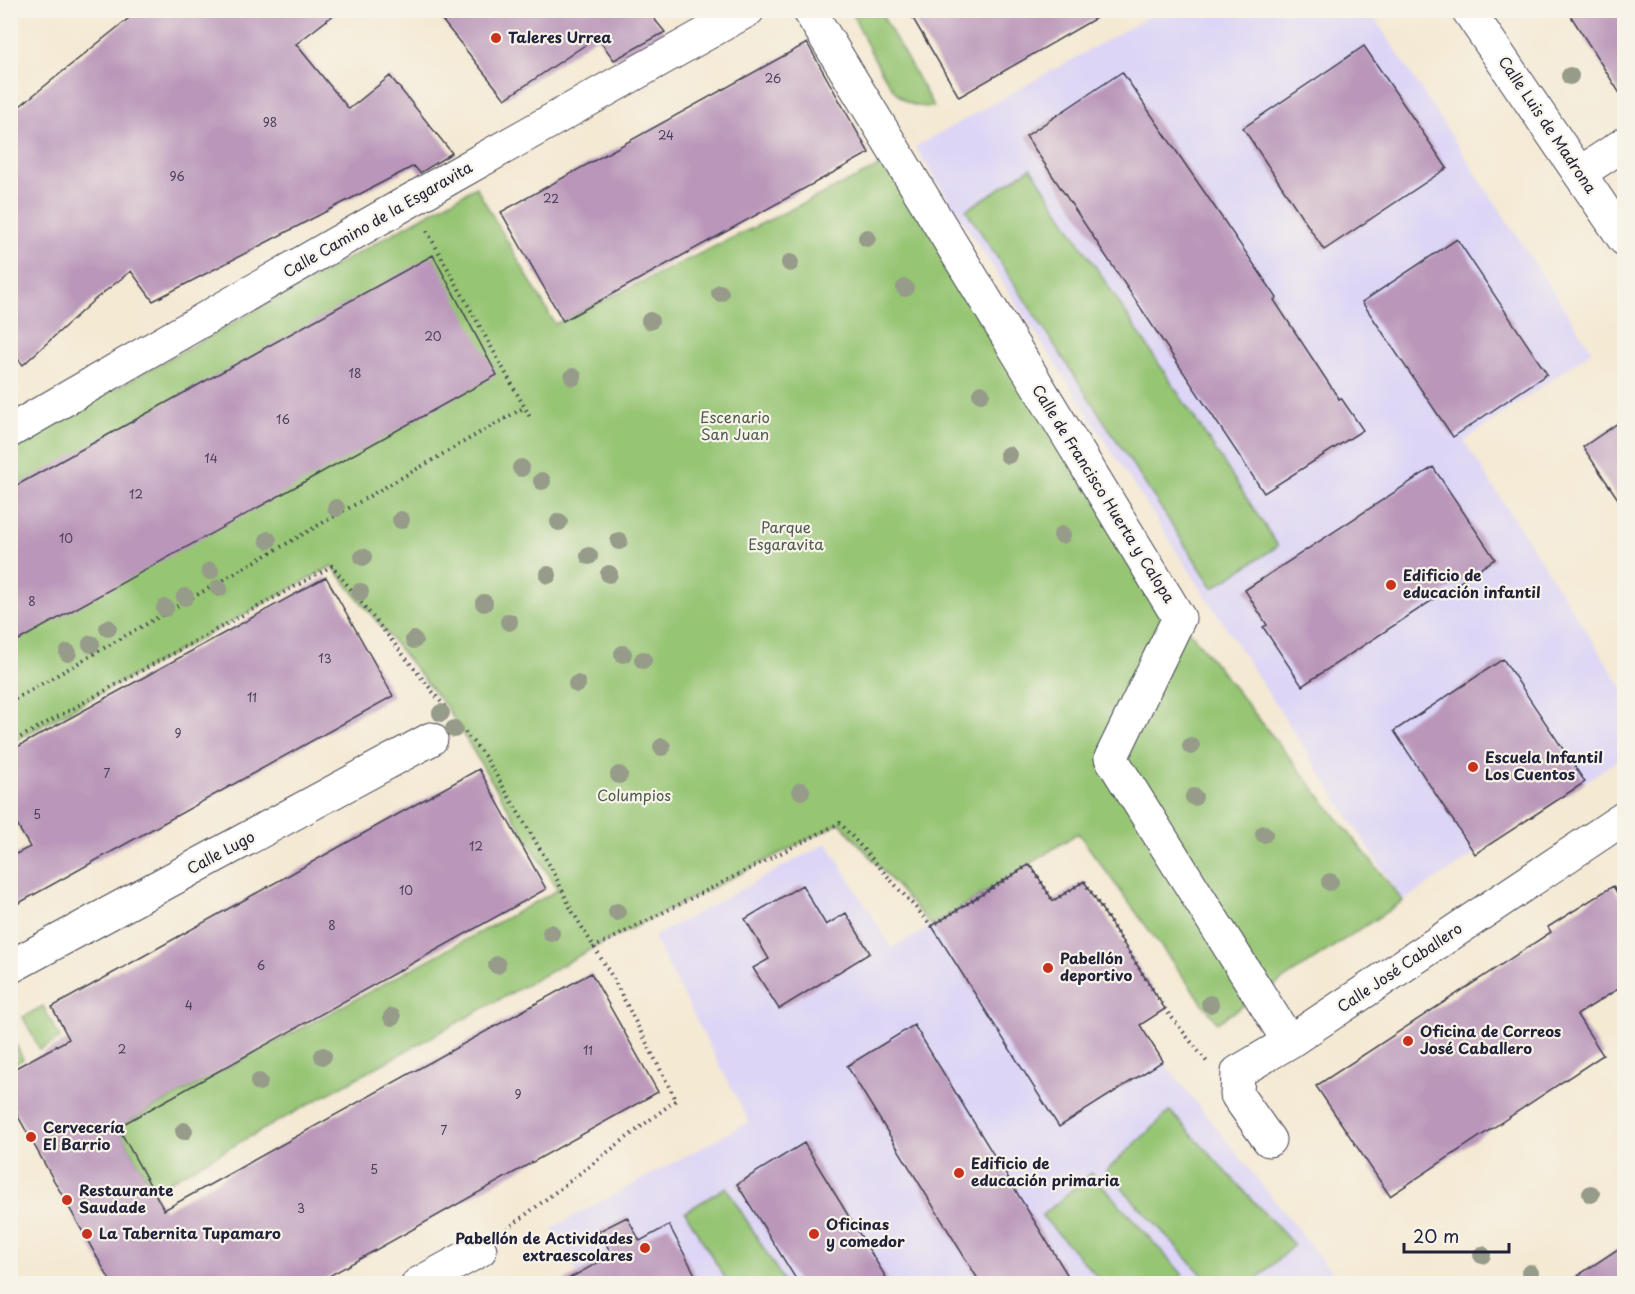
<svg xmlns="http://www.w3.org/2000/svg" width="1635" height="1294" font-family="'Playpen Sans',sans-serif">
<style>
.built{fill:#ddd5f6}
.green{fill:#96c573;stroke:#5c7457;stroke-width:1.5}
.building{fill:#ba97ba}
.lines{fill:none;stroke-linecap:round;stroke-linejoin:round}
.minor-casing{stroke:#424052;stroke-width:35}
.path{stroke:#424052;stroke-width:4;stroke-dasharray:1.5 4.5;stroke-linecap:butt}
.minor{stroke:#fff;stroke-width:33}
.tree{fill:#979b8a}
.poi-dot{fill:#c8321e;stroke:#f7f3e8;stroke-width:2}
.labels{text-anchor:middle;stroke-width:4.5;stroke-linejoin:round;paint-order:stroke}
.number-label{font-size:12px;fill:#483f5b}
.poi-label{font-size:15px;font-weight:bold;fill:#22223b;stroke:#f7f3e8;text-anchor:start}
.street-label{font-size:15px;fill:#22223b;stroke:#f7f3e8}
.park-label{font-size:15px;fill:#4b5b4f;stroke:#f7f3e8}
</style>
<rect width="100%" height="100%" fill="#f7f3e8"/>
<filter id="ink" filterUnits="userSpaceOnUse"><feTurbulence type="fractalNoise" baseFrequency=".0167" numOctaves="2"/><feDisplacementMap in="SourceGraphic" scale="12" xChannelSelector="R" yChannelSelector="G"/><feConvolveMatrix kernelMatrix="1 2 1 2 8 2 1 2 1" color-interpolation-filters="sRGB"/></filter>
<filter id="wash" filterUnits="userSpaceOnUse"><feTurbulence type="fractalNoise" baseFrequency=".008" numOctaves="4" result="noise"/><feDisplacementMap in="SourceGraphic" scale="24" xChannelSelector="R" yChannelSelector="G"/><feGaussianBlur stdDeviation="1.35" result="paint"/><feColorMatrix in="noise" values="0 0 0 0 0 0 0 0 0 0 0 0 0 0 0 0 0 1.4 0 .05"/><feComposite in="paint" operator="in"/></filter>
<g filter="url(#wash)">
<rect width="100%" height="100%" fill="#f4e9d3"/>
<path class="built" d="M1159 11H1370L1592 351 1464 441 1624 690V756L1403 901 915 147Z
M827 843 892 948 932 926 1030 864 1053 901 1084 881 1165 1009 1140 1025 1163 1061 1331 1271 1317 1284 582 1283 552 1228 749 1122 653 937Z"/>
<path class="green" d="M880 11 934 107C925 107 915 107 907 102 886 90 862 34 852 12Z
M896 156 1179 618 1403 901 1217 1023 1078 833 932 926 840 823 593 948 153 1190 118 1127 558 890 447 708 332 566 11 743V447L476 187 555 324 874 169Z
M1031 168 1278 546 1213 588 966 210Z
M43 1006 60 1038 40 1050 23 1017Z
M11 1035 23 1059 11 1066H10Z
M1170 1111 1294 1245 1252 1283H1210L1106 1171Z
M1091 1173 1183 1275 1173 1283H1103L1042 1216Z
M726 1187 785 1283H728L685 1212Z"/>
<g id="blocks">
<path class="building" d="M139 10H340L296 44 349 109 390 76 452 153 420 173 414 166 153 301 131 271 94 300 23 365 10 350V114Z
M434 10H647L665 32 614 60 597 37 505 99Z
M908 10H1110L959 97Z
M1567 10H1624V100Z
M807 43 869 153 563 321 501 212Z
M1364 46 1447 168 1324 250 1243 128Z
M1122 72 1277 298 1274 300 1339 399 1341 398 1363 430 1264 493 1026 136Z
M1457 239 1547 374 1453 437 1362 302Z
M433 255 497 375 10 645V489Z
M1624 419V508L1583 447Z
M1433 467 1495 559 1302 686 1263 627 1267 625 1245 590Z
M326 577 393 696 10 908V857L30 847 10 813V751Z
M1503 659 1585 782 1475 854 1394 731Z
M479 769 546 889 118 1127 164 1210 591 973 658 1092 315 1284H112L10 1102V1071L69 1039 52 1007Z
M1030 864 1053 901 1084 881 1165 1009 1140 1025 1163 1061 1059 1127 932 926Z
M802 885 826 925 846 913 870 953 779 1009 753 968 769 959 745 919Z
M1613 886 1624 904V985L1577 1015 1603 1055 1390 1196 1316 1086 1551 932 1548 927Z
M914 1025 1073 1284H981L847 1066Z
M804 1143 890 1284H799L737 1184Z
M627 1217 640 1241 669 1225 700 1284H559L612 1255 599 1231Z
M1624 1245V1284H1565Z"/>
</g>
</g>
<g filter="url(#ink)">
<use href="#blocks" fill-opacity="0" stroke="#424052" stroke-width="1.5"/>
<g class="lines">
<g class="minor-casing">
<path id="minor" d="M809 10 1179 618 1111 758 1289 1042
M1468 10 1624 239
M1580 173 1624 144
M10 431 453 176 748 10
M10 967 431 739
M1269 1140 1237 1095 1238 1072 1289 1042 1624 818
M418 1284 480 1250"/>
</g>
<path class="path" d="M427 231 530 417
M10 702 525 407
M465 732 486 758 553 871 572 911 613 978 676 1100 507 1229
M10 743 332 566 445 707
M593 948 840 823 932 926 1030 864 1053 901 1084 881 1165 1009 1207 1062"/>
<use href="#minor" class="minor"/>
</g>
<g class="tree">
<circle cx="1570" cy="76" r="9"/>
<circle cx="867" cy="238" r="9"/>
<circle cx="790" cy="263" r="9"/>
<circle cx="905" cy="288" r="9"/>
<circle cx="720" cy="293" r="9"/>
<circle cx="650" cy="321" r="9"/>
<circle cx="573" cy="377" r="9"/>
<circle cx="981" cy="394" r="9"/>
<circle cx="1008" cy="455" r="9"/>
<circle cx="521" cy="468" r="9"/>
<circle cx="542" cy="481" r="9"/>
<circle cx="336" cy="508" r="9"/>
<circle cx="401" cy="520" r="9"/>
<circle cx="559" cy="522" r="9"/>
<circle cx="1062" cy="535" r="9"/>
<circle cx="268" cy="540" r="9"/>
<circle cx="619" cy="541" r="9"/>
<circle cx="589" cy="556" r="9"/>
<circle cx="363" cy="557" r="9"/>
<circle cx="210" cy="571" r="9"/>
<circle cx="609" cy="574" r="9"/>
<circle cx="548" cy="575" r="9"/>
<circle cx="219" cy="588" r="9"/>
<circle cx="360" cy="592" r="9"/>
<circle cx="185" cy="597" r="9"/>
<circle cx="484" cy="603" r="9"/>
<circle cx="165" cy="608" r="9"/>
<circle cx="509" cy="622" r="9"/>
<circle cx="108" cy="628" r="9"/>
<circle cx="414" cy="640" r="9"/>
<circle cx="91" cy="644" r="9"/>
<circle cx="68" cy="653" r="9"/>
<circle cx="623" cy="654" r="9"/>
<circle cx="643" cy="660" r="9"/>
<circle cx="577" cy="684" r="9"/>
<circle cx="441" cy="713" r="9"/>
<circle cx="454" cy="729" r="9"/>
<circle cx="1191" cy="746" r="9"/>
<circle cx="662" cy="747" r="9"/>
<circle cx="619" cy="775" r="9"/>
<circle cx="801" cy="791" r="9"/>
<circle cx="1194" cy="797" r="9"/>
<circle cx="1264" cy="834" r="9"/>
<circle cx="1330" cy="882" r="9"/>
<circle cx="617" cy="912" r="9"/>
<circle cx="551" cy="933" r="9"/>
<circle cx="497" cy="965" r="9"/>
<circle cx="1210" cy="1004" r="9"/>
<circle cx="392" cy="1017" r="9"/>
<circle cx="323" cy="1056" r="9"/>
<circle cx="259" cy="1082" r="9"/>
<circle cx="184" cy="1131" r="9"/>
<circle cx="1591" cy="1194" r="9"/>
<circle cx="1482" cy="1255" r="9"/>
<circle cx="1530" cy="1273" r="9"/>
</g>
</g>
<g class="poi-dot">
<circle cx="496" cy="38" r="6"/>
<circle cx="1391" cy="585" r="6"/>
<circle cx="1473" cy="767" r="6"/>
<circle cx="1048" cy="968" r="6"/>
<circle cx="1408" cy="1041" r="6"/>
<circle cx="31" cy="1137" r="6"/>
<circle cx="959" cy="1173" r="6"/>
<circle cx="67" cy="1200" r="6"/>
<circle cx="87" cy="1234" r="6"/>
<circle cx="814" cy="1234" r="6"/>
<circle cx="645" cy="1248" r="6"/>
</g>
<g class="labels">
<g class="number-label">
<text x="773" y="83">26</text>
<text x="270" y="127">98</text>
<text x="666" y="140">24</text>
<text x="177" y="181">96</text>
<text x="551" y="203">22</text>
<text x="433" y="341">20</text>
<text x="355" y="378">18</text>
<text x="283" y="424">16</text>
<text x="211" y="463">14</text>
<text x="136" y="499">12</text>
<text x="66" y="543">10</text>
<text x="32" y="606">8</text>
<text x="325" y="663">13</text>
<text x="252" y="702">11</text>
<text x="178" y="738">9</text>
<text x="107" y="778">7</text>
<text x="37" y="819">5</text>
<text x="476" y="851">12</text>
<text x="406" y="895">10</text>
<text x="332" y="930">8</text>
<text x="261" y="970">6</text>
<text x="189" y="1010">4</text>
<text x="122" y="1054">2</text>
<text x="588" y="1055">11</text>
<text x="518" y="1099">9</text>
<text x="444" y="1135">7</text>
<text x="374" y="1174">5</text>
<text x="301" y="1213">3</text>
</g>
<g class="poi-label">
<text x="508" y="43">Taleres Urrea</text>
<text x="1403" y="581">Edificio de<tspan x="1403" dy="17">educación infantil</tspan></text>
<text x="1485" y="763">Escuela Infantil<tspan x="1485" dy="17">Los Cuentos</tspan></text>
<text x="1060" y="964">Pabellón<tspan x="1060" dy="17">deportivo</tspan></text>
<text x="1420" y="1037">Oficina de Correos<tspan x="1420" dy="17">José Caballero</tspan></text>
<text x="43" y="1133">Cervecería<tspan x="43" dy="17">El Barrio</tspan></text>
<text x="971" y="1169">Edificio de<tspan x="971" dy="17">educación primaria</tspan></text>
<text x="79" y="1196">Restaurante<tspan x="79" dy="17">Saudade</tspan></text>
<text x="826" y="1230">Oficinas<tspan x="826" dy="17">y comedor</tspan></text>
<text x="99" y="1239">La Tabernita Tupamaro</text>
<text x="633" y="1244" text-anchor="end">Pabellón de Actividades<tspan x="633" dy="17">extraescolares</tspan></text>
</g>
<g class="street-label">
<text transform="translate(1547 125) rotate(56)" y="5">Calle Luis de Madrona</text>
<text transform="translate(378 220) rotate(-30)" y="5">Calle Camino de la Esgaravita</text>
<text transform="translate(1103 494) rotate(58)" y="5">Calle de Francisco Huerta y Calopa</text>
<text transform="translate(221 853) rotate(-28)" y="5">Calle Lugo</text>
<text transform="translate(1400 968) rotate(-34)" y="5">Calle José Caballero</text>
</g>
<g class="park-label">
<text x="735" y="423">Escenario<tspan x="735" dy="17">San Juan</tspan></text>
<text x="786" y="533">Parque<tspan x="786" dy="17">Esgaravita</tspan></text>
<text x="634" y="801">Columpios</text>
</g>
</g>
<rect width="1635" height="1294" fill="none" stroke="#f7f3e8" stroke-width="36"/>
<path d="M1404 1243v9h105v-9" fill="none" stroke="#22223b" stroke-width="3"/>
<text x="1413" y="1243" font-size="18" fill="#22223b" stroke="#f7f3e8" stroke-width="4.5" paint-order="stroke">20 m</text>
</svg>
